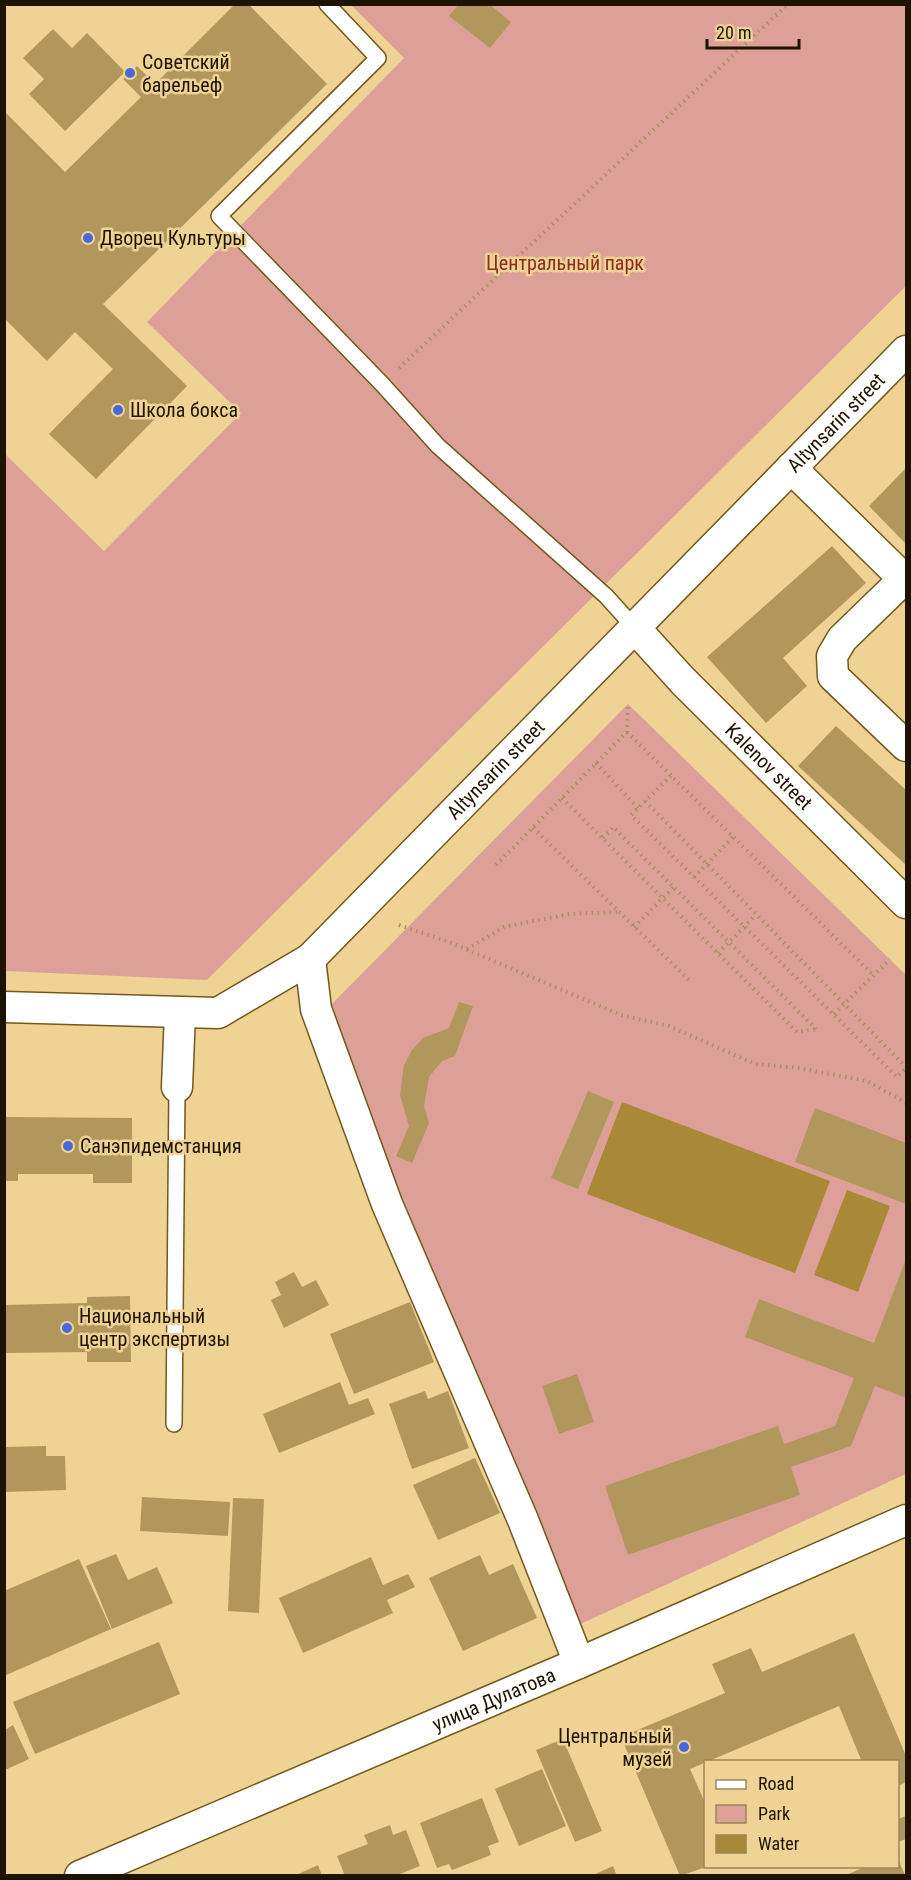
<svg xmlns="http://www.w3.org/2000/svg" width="911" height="1880" font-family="'Roboto Condensed',sans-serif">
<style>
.green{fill:#dda098}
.water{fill:#a98938}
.building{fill:#b1975b}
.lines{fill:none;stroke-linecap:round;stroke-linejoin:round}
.service-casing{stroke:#71591a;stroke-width:18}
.minor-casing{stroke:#71591a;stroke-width:33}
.path{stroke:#a69161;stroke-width:4;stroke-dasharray:1.5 4.5;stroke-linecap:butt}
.service{stroke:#fff;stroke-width:15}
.minor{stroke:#fff;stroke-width:30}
.poi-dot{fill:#4569dc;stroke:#eed395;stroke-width:2}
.labels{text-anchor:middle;stroke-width:5;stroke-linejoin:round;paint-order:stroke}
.poi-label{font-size:20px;fill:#1d1300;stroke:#eed395;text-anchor:start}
.park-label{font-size:20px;fill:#8e2a24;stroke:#eed395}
.street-label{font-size:20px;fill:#1d1300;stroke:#eed395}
</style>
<rect width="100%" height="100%" fill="#eed395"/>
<path class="green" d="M351 5H906V286L207 980 5 971 4 453 104 551 241 413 147 322 404 58Z
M628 704 906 975V1474L574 1627 325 1011Z"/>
<path class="water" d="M622 1102 830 1181 795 1273 587 1194Z
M847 1190 890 1206 858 1292 814 1275Z"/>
<path class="building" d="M235 4H248L327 84 103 304 187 386 96 479 49 434 113 369 75 332 47 361 4 318V111L65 172 141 97 123 79 137 66 155 84Z
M459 4H489L511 22 490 48 449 16Z
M53 29 72 48 87 33 125 72 65 131 29 94 44 79 23 58Z
M906 468V544L869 506Z
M832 546 866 583 783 658 807 686 766 723 707 657Z
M836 726 906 790V865L798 766Z
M459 1002 473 1006 455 1056 442 1061 429 1077 424 1106 429 1123 412 1163 396 1156 409 1126 400 1095 404 1065 412 1050 423 1038 449 1028Z
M588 1091 614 1102 578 1189 551 1178Z
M815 1108 906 1143V1204L795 1162Z
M4 1117 132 1118V1183H93V1174H18V1181H4Z
M906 1259V1398L875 1386 851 1446 791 1467 800 1495 628 1555 605 1486 778 1426 784 1444 835 1426 854 1378 745 1337 759 1299 874 1343Z
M294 1272 302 1287 316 1280 329 1305 284 1328 271 1300 281 1295 275 1282Z
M130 1296 131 1362H87V1352L4 1353V1305L87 1303V1297Z
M410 1302 434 1362 354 1394 330 1334Z
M577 1374 594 1422 559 1434 542 1386Z
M340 1382 349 1405 368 1398 375 1414 279 1453 263 1414Z
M425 1391 428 1399 448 1391 469 1448 412 1469 389 1404Z
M46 1446V1456H65L66 1490 4 1492V1447Z
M475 1458 500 1513 438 1540 413 1485Z
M142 1497 230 1502 228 1536 140 1531Z
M233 1498 264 1499 259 1613 228 1611Z
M116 1554 128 1580 157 1567 173 1603 112 1629 86 1566Z
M480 1555 489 1575 513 1564 537 1618 463 1651 429 1578Z
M371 1557 383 1585 408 1574 415 1587 387 1600 393 1613 303 1653 279 1598Z
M79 1559 111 1629 4 1676V1591Z
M854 1633 906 1756V1782L898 1786V1762H862L839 1706 690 1769 706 1805V1867L680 1876 621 1737 725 1693 712 1664 751 1648 762 1672Z
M159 1642 180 1694 35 1754 13 1702Z
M13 1725 29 1759 5 1770V1730Z
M563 1739 602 1831 575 1842 536 1750Z
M542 1769 566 1826 519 1846 495 1789Z
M482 1798 499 1842 488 1846 491 1855 452 1870 449 1864 437 1868 420 1823Z
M906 1816V1839L898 1842V1819Z
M390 1825 393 1835 406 1830 420 1866 395 1876H345L337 1856 368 1844 364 1835Z
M898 1859 905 1875H846L867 1866H898Z
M318 1865 322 1876H294Z
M613 1866 617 1876H591Z"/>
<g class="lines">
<g class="service-casing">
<path id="service" d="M327 4 378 58 219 216 382 384 438 446 606 596 634 627
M174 1424 177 1087"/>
</g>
<g class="minor-casing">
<g id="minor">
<path d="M791 468 904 579"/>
<path d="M906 577 842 639 832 656 833 676 906 746"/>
<path id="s1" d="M634 627 683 681 906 903"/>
<path d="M310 959 316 1009 387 1204 523 1520 579 1663"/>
<path id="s2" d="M4 1007 218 1013 310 959 906 351"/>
<path d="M177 1087 180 1013"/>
<path id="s3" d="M80 1876 579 1663 906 1520"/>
</g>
</g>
<path class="path" d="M399 368 788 4
M627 732 874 976
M596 763 638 808
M671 776 631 815 897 1077 906 1068
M562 798 797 1032 816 1029
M645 801 906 1067
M533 828 692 983
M603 838 613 827 816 1029
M496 865 627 732 628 704
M694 877 733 837
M399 925 449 942 621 1015 669 1026 755 1064 799 1068 867 1081 906 1103
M634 927 674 887
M467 949 504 927 569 914 618 912
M718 953 756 915
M834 1014 890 959"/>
<use href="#service" class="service"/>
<use href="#minor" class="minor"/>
</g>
<g class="poi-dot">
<circle cx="130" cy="73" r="6"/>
<circle cx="88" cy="238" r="6"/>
<circle cx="118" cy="410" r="6"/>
<circle cx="68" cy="1146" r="6"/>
<circle cx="67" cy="1328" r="6"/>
<circle cx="684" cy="1747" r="6"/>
</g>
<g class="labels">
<g class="poi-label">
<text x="142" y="69">Советский<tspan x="142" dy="23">барельеф</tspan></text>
<text x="100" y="245">Дворец Культуры</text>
<text x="130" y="417">Школа бокса</text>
<text x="80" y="1153">Санэпидемстанция</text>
<text x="79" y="1323">Национальный<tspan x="79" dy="23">центр экспертизы</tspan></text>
<text x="672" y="1743" text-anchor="end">Центральный<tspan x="672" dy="23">музей</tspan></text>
</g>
<g class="park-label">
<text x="565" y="270">Центральный парк</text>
</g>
<g class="street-label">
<text dy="7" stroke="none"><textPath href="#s2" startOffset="1072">Altynsarin street</textPath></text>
<text dy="7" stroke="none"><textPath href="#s1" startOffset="194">Kalenov street</textPath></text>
<text dy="7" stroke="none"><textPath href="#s2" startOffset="586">Altynsarin street</textPath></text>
<text dy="7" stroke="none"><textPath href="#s3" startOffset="450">улица Дулатова</textPath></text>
</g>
</g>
<rect width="911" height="1880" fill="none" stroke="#1d1300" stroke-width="12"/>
<rect x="704" y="1760" width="195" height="108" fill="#eed395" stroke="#9a8659" stroke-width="1.5"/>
<rect x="716" y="1780" width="30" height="9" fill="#ffffff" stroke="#9a8659" stroke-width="1.5"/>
<text x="758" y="1790" font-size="18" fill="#1d1300">Road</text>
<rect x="716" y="1805" width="30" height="18" fill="#dda098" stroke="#9a8659" stroke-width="1.5"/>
<text x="758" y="1820" font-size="18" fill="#1d1300">Park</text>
<rect x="716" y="1835" width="30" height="18" fill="#a98938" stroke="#9a8659" stroke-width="1.5"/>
<text x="758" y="1850" font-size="18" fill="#1d1300">Water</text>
<path d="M707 39v9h92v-9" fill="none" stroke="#1d1300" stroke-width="3"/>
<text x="716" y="39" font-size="18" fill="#1d1300" stroke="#eed395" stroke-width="4.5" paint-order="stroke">20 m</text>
</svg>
